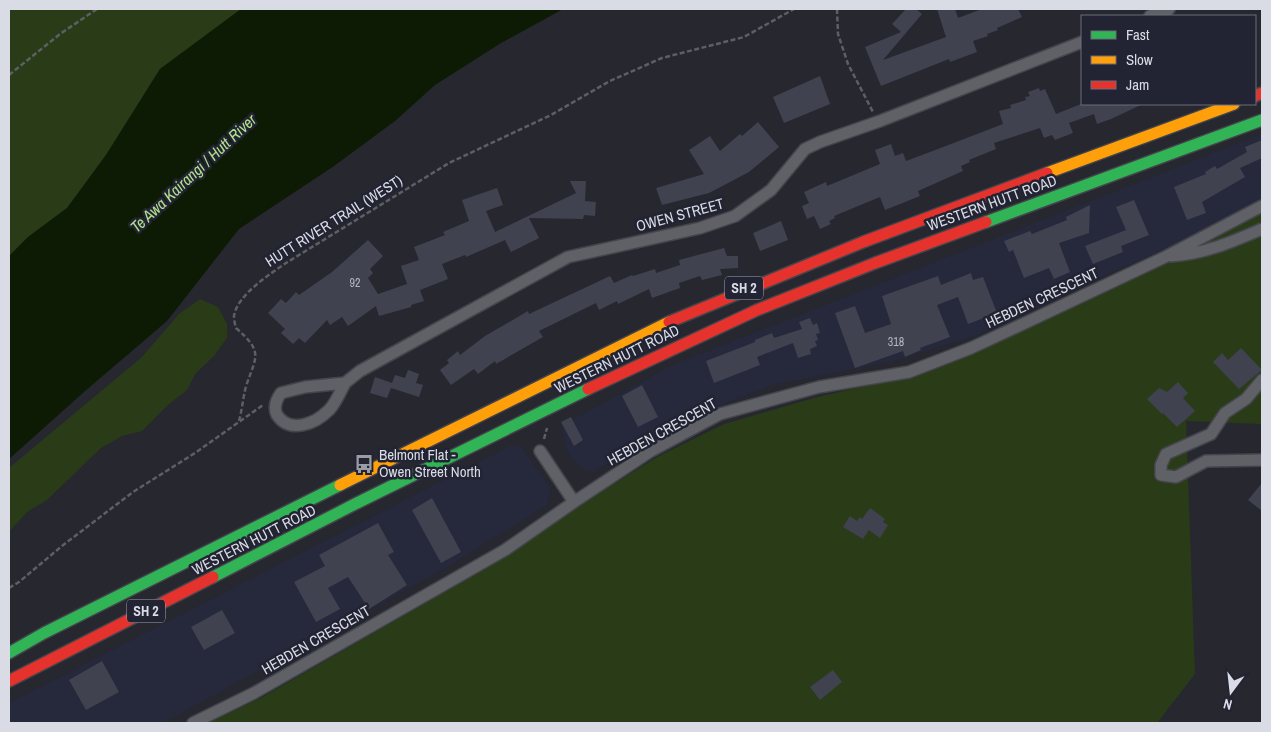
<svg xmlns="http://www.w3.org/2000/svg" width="1271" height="732" font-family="'Archivo Narrow',sans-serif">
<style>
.built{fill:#25293b}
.green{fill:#293c17}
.water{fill:#0d1a04}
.building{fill:#404250}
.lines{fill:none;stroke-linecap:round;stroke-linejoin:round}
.street-casing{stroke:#44454c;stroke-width:14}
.fast-casing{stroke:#44454c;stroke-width:14}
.slow-casing{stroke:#44454c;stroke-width:14}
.jam-casing{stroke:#44454c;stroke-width:14}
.path{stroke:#5e5f66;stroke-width:2.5;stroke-dasharray:5 2.5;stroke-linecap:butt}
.street{stroke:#5f6167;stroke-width:11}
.fast{stroke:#30b455;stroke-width:11}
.slow{stroke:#ff9f0a;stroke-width:11}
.jam{stroke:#e5322d;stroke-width:11}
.labels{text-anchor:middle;stroke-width:5;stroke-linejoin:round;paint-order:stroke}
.number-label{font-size:12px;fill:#b3b5c0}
.shield{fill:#222433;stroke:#a2a4b0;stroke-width:1}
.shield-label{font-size:14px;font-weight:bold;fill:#d9dbe5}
.street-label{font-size:15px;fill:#d9dbe5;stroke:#222433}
.poi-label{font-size:15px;fill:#d9dbe5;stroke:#222433;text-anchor:start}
.water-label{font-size:16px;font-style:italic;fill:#b2e08b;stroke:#222433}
</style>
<rect width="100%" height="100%" fill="#26272f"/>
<path class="built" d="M1262 134V199L1186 240 1026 310 978 335 894 361 773 385 736 399 672 426 593 472 585 470 571 458 565 445 562 427 564 424 677 363Z
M510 446H521L550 487 547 505 444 569 163 723H9V703Z"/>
<path class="green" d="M9 9H241L160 69 106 155 67 208 28 237 9 256Z
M1262 210V424L1186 421 1195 674 1157 723H208L261 698 504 558 571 511 657 457 724 424 817 397 912 376Z
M200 299 218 307 227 324V338L214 356 195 374 187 390 169 404 142 431 122 436 101 448 47 500 27 512 9 532V468L142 357 179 314Z"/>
<path class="water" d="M241 9H563L501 43 435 85 395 121 334 166 239 229 167 321 85 391 9 459V256L28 237 67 208 106 155 160 69Z"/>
<path class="building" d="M906 9H916L922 14 883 60 946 37 937 9H955L958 18 982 9H1018L1022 17 997 28 998 30 987 34 988 36 973 41 977 52 950 62 949 59 881 86 865 47 901 32 892 24Z
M820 76 830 104 784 123 773 97Z
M1039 88 1040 91 1045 89 1056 114 1081 104H1143L1111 119 1097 124 1094 114 1069 123 1073 133 1055 140 1052 135 1044 138 1040 128 994 143 996 149 969 160 970 162 961 166 963 171 918 191 920 196 885 210 880 197 834 216 835 218 829 221 831 224 820 229 814 216 807 219 802 206 809 203 804 192 826 182 827 186 880 164 875 150 891 144 895 156 903 153 906 161 938 149 1003 124 999 111 1011 108 1010 105 1026 100 1025 97 1030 96 1028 92Z
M758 122 779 147 749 172 709 193 662 205 656 188 704 174 689 150 710 136 720 151 740 134 742 136Z
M1262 140V158L1240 168 1245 177 1202 202 1206 213 1187 220 1174 187 1206 174 1205 172 1215 166 1217 169 1247 152 1245 147Z
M570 181H586L585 201 596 202 595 216 584 215 583 219 529 218 539 238 511 252 505 240 466 257 465 255 442 264 448 279 420 290 424 301 411 305V307L379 316 376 306 348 326 342 317 330 325 327 320 305 343 299 338 293 344 281 333 285 329 268 313 281 299 286 303 296 292 299 295 332 272 368 240 383 256 370 269 373 273 368 278 378 294 407 284 401 266 419 260 414 247 445 235 443 232 469 221 462 200 497 188 503 205 486 211 495 232 576 193Z
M1134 200 1149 235 1121 246 1123 252 1093 264 1085 246 1126 230 1116 207Z
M1090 205 1089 233 1059 243 1070 272 1054 279 1049 268 1024 278 1013 250 1009 252 1004 241 1030 231 1032 234 1067 220 1066 217Z
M781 221 788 240 760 251 753 233Z
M724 248 727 256H738V268L720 269 722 275 702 280 700 276 679 283 680 288 652 298 649 289 618 304 617 301 599 310 596 303 539 331 543 337 496 364 495 361 478 374 474 369 451 385 440 370 449 363 447 360 458 351 460 355 485 336 528 311 529 314 610 276 614 283 632 275 633 276 655 269 656 273 680 265 679 260Z
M971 273 973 280 983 277 997 313 968 324 958 297 937 305 950 337 920 348 921 350 905 357 903 351 855 368 835 313 855 306 865 333 891 324 882 296 938 276 941 285Z
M810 318 813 325 817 323 820 333 816 334 818 340 815 341 817 346 810 349 811 354 798 358 793 343 757 357 760 365 714 383 706 361 755 342V340L772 333 774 338 802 329 799 322Z
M1241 348 1262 370 1239 389 1213 362 1222 353 1228 360Z
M408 370 419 374 416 383 423 385 419 397 391 388 387 398 370 393 375 377 392 383 395 375 405 378Z
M1178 382 1188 393 1183 398 1195 411 1177 427 1163 413 1162 414 1147 399 1159 388 1167 392Z
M642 385 658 417 638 427 622 396Z
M571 417 583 440 574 446 561 422Z
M1262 483V511L1248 500Z
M432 498 461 552 441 563 412 510Z
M870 508 885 519 883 522 888 525 880 538 869 530 863 539 843 527 850 516 857 521 860 517 862 519Z
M378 523 394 552 388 555 407 585 369 609 348 577 328 588 340 609 316 622 294 582 325 566 319 555Z
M222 610 235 633 204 650 191 627Z
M102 661 119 692 86 710 69 680Z
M833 670 842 682 820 700 810 687Z"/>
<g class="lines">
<g class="street-casing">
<path id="street" d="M1150 16 1169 9
M1171 256C1204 254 1232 242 1262 229
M1262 380 1246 399 1225 413 1211 434 1166 454 1161 465V475L1176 477 1206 461 1262 460
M345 383C340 392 336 403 329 410 315 424 290 434 277 415 273 407 276 400 281 393L305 387 345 383 360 371 568 257 700 228 735 216 771 190 805 149 820 142 880 121 1082 42
M540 451 574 502
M193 723 254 693 505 550 574 502 651 451 720 414 819 387 909 372 971 348 1025 323 1165 257 1262 206"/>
</g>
<g class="fast-casing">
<path id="fast" d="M986 222 1262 120
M213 577 357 503 588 389
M9 653 44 633 340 485"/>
</g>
<g class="slow-casing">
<path id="slow" d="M1047 173 1234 104
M340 485 669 322"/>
</g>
<g class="jam-casing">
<path id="jam" d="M1255 96 1262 93
M669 322 863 242 1047 173
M588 389 757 310 875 263 986 222
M9 681 213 577"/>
</g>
<path class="path" d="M837 9 838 34 848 64 873 112
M9 75 60 34 97 9
M239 421C242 410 243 398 246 386 257 355 263 352 236 328 235 325 234 320 234 316 237 295 270 274 286 263L449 163 551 115 610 81 662 58 744 37 794 9
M544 439 547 428
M9 588 19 582 62 546 133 492 195 453 263 405"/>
<use href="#street" class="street"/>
<use href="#fast" class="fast"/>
<use href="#slow" class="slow"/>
<use href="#jam" class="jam"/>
</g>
<defs>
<g id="bus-bare" transform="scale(1.5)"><path d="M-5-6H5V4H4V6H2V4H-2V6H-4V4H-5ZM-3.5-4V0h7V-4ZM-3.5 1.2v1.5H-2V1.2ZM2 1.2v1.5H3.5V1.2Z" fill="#9a9ca5" stroke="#222433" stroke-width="2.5" paint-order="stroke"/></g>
</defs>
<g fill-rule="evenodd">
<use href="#bus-bare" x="364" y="464"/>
</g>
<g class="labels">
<g class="number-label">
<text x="355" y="287">92</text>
<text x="896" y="346">318</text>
</g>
<g class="shield">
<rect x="725" y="276.5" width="38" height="23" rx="4"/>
<rect x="127" y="599.5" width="38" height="23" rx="4"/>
</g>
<g class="shield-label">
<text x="744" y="293">SH 2</text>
<text x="146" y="616">SH 2</text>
</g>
<g class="street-label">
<text transform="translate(992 203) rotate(-20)" y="5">WESTERN HUTT ROAD</text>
<text transform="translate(680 215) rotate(-15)" y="5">OWEN STREET</text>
<text transform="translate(334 221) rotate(-32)" y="5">HUTT RIVER TRAIL (WEST)</text>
<text transform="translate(1042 298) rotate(-25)" y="5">HEBDEN CRESCENT</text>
<text transform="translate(617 359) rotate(-26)" y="5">WESTERN HUTT ROAD</text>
<text transform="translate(662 432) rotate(-29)" y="5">HEBDEN CRESCENT</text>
<text transform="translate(254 540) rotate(-27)" y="5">WESTERN HUTT ROAD</text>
<text transform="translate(316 640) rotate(-30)" y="5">HEBDEN CRESCENT</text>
</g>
<g class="poi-label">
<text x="379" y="460">Belmont Flat -<tspan x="379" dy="17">Owen Street North</tspan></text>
</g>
<g class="water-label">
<text transform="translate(193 173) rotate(-43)" y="6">Te Awa Kairangi / Hutt River</text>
</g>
</g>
<rect width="1271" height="732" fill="none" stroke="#d9dbe5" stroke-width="20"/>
<rect x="1081" y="15" width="175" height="90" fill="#222433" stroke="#6b6d7a"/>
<rect x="1091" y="31" width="25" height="8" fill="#30b455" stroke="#6b6d7a"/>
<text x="1126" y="40" font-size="15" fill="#d9dbe5">Fast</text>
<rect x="1091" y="56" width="25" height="8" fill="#ff9f0a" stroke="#6b6d7a"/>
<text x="1126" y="65" font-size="15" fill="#d9dbe5">Slow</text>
<rect x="1091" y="81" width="25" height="8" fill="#e5322d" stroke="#6b6d7a"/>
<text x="1126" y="90" font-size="15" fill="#d9dbe5">Jam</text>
<g transform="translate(1231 692) rotate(195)" stroke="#222433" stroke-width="4" paint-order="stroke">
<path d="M0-4L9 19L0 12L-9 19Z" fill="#d9dbe5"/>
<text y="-8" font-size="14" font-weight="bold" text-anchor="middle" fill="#d9dbe5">N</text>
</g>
</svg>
